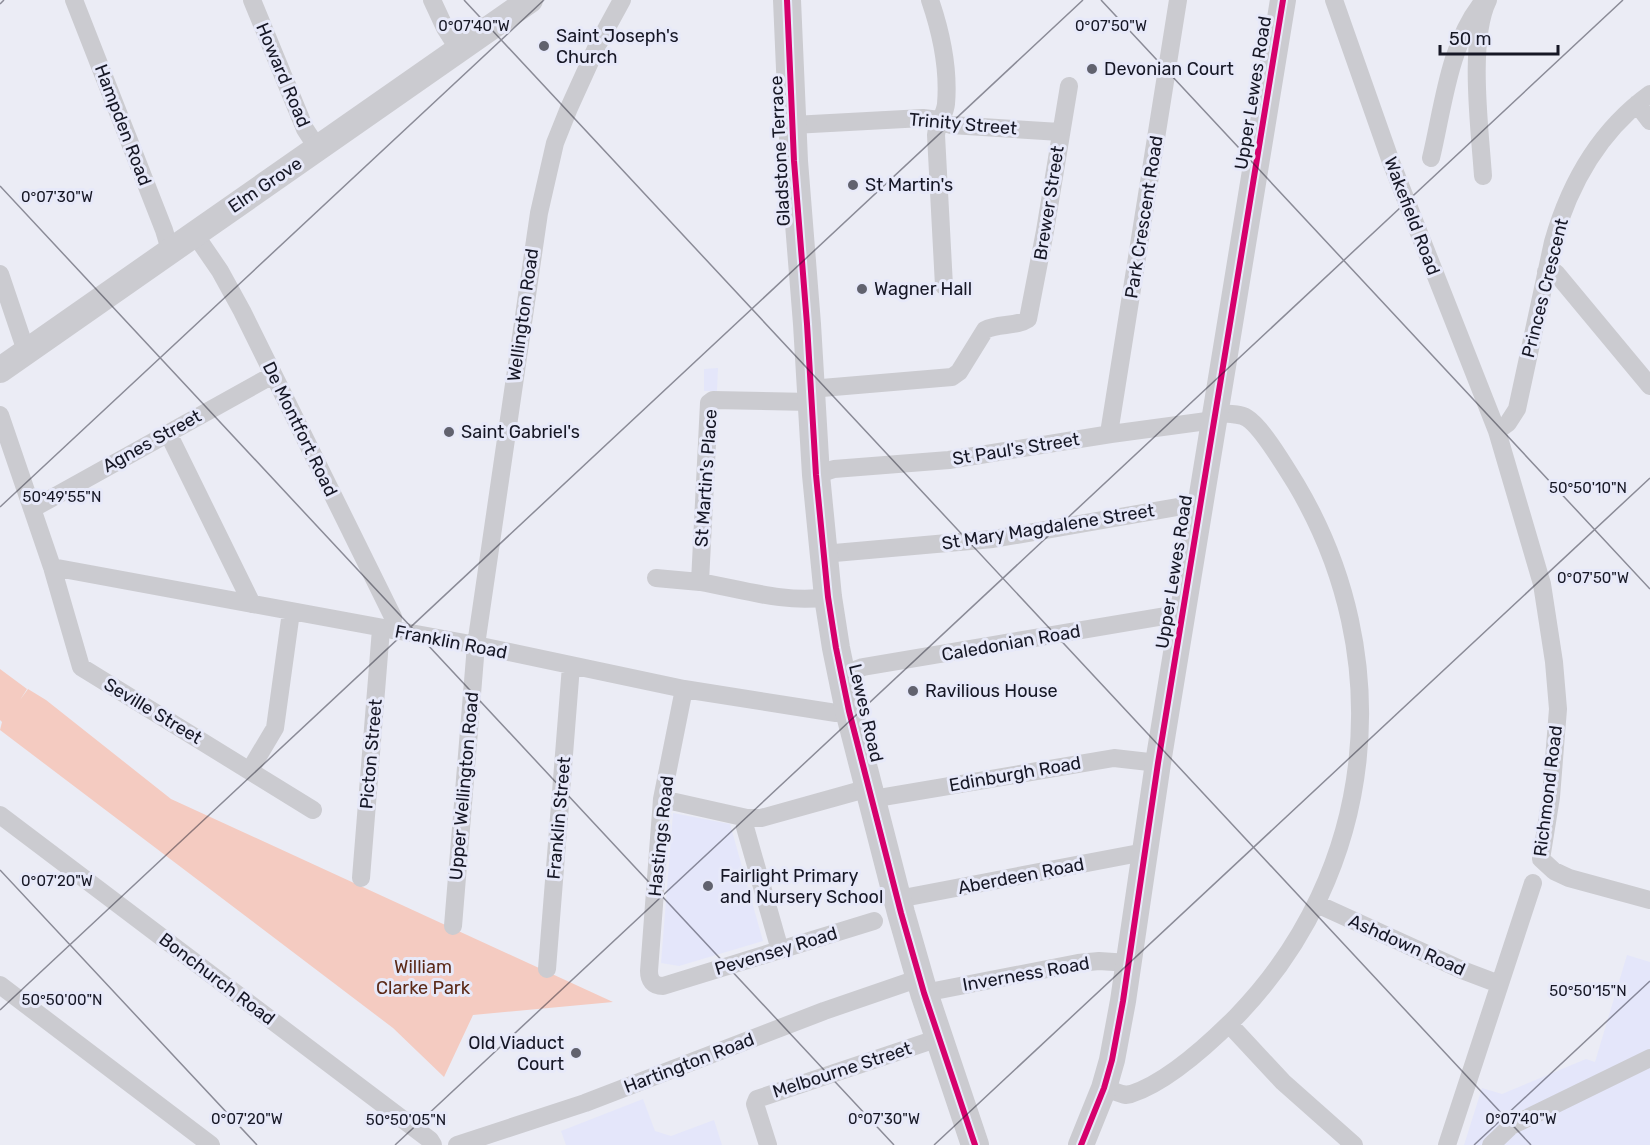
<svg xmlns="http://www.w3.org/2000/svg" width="1650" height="1145" font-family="Rubik,sans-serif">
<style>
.built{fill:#e4e6fa}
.green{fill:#f4cbc1}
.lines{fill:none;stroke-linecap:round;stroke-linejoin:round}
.street{stroke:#cbcbd0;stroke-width:18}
.secondary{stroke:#cbcbd0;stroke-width:26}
.primary{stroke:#cbcbd0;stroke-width:28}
.cycleway-casing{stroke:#e7e9f9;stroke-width:10}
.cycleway{stroke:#d6006c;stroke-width:6}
.ticks{fill:none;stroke:#161725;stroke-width:1.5;stroke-opacity:0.45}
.poi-dot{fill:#61626e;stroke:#e7e9f9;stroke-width:2}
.labels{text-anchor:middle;stroke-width:6;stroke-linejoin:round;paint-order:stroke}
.poi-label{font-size:18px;fill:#161725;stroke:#e7e9f9;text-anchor:start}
.street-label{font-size:18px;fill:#161725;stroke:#e7e9f9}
.park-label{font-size:18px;fill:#5b2a18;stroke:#e7e9f9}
.ticks-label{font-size:15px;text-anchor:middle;fill:#161725;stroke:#e7e9f9;stroke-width:6;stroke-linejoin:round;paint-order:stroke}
</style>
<rect width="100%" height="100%" fill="#ebecf5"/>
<path class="built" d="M718 368 717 391H704V369Z
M673 813 730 824 763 941 679 966 661 963Z
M1627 955 1650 962V1145H1464L1482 1088 1502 1094 1586 1059 1595 1062Z
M643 1099 655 1131 671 1136 714 1120 722 1145H566L561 1131Z"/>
<path class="green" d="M0 669 27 689 20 700 28 689 46 700 171 799 613 1002 473 1015 444 1077 393 1028 0 730 2 722 0 720Z"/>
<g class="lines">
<path class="street" d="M74 0 164 230 170 250
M252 0 305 129 318 149
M432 0 445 28 459 50
M930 0C941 32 949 69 946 104 945 115 937 123 936 135L944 286
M1334 0 1391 162 1497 431 1542 584 1554 662 1558 709 1551 797 1541 859 1554 871 1569 878 1650 900
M1637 104 1650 121
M793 125 923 118 939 120 951 125 1060 132
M1431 158C1443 108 1449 44 1482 3
M1483 176C1480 130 1468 41 1488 0
M194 233 220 271 242 311 393 617 392 630
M1546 272 1556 273 1650 386
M0 274 26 351
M810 389 952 377 959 372 985 330C998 323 1016 327 1028 319L1045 231 1069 86
M811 402 713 400 709 403 700 582C741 589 786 604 828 597
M0 415 52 567 81 667 313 810
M1497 431 1508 423 1517 409 1553 242C1570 182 1599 131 1650 94
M168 433 252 604
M1111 434 1110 427 1178 0
M816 475 834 469 949 460 1111 434 1207 421 1215 422
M32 509 273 375
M823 554 993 539 1189 505 1200 506
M52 567 476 645 684 689 836 713 849 711
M656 578 700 582
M843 680 855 670 863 667 1171 615 1183 616
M684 689 662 799 649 971C649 980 653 986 663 986L874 921
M250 770 275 728 291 612
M662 799 747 818H761L869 788
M872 799 1114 758 1158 763
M0 815 430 1140 433 1145
M747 818 745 827 780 950
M361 878 381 629
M898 899 1134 854H1145
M1317 904 1462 970 1499 984
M453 926 476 645 539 213 555 143 569 108 598 44 622 0
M547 969 571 666
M0 985 211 1145
M924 993 1078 963 1099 961 1129 963
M1229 1024 1283 1082 1354 1145
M1104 1088 1125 1095 1131 1094C1166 1083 1210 1043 1236 1017 1377 872 1399 657 1296 484 1286 468 1262 427 1247 418 1239 413 1226 414 1216 413
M457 1145 585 1103 824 1011 920 978
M768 1145 755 1104 757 1099 939 1038
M1447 1145 1533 883
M1491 1145 1511 1126 1650 1058"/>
<path class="secondary" d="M0 370 530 0
M1081 1145 1104 1088 1112 1060 1123 1001 1158 763 1283 0"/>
<path class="primary" d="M787 0 794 161 807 324 816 475 828 597 836 648 849 711 901 913 924 993 975 1145"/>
<g class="cycleway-casing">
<path id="cycleway" d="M787 0 794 161 807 324 816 475 828 597 836 648 849 711 901 913 924 993 975 1145
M1081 1145 1104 1088 1112 1060 1123 1001 1158 763 1283 0"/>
</g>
<use href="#cycleway" class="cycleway"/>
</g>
<path class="ticks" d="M464 0 1531 1145M1101 0 1650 589M0 4 4 0M0 186 894 1145M0 507 544 0M0 870 257 1145M0 1010 1083 0M395 1145 1623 0M934 1145 1650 478M1474 1145 1650 981"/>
<g class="poi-dot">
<circle cx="544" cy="46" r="6"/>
<circle cx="1092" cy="69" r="6"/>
<circle cx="853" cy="185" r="6"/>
<circle cx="862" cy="289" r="6"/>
<circle cx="449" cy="432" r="6"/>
<circle cx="913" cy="691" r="6"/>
<circle cx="708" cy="886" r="6"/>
<circle cx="576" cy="1053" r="6"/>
</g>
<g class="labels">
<g class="poi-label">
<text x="556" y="42">Saint Joseph's<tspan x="556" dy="21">Church</tspan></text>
<text x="1104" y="75">Devonian Court</text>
<text x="865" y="191">St Martin's</text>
<text x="874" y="295">Wagner Hall</text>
<text x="461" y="438">Saint Gabriel's</text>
<text x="925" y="697">Ravilious House</text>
<text x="720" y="882">Fairlight Primary<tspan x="720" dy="21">and Nursery School</tspan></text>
<text x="564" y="1049" text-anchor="end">Old Viaduct<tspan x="564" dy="21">Court</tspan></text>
</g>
<g class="street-label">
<text transform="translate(283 75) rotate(67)" y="6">Howard Road</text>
<text transform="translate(1253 93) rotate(-81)" y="6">Upper Lewes Road</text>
<text transform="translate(963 124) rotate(5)" y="6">Trinity Street</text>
<text transform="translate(123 125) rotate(69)" y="6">Hampden Road</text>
<text transform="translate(780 151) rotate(-93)" y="6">Gladstone Terrace</text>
<text transform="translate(265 185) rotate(-34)" y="6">Elm Grove</text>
<text transform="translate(1049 203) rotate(-81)" y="6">Brewer Street</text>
<text transform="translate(1412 216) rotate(69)" y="6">Wakefield Road</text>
<text transform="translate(1144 217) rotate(-81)" y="6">Park Crescent Road</text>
<text transform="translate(1545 288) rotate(-76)" y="6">Princes Crescent</text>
<text transform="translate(523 315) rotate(-82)" y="6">Wellington Road</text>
<text transform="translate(300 429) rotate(64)" y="6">De Montfort Road</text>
<text transform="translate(152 441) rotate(-29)" y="6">Agnes Street</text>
<text transform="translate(1016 449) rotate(-9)" y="6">St Paul's Street</text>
<text transform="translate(706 478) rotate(-86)" y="6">St Martin's Place</text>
<text transform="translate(1048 527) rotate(-9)" y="6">St Mary Magdalene Street</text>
<text transform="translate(1174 572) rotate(-81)" y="6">Upper Lewes Road</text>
<text transform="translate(451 642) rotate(11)" y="6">Franklin Road</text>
<text transform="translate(1011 643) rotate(-10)" y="6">Caledonian Road</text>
<text transform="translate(153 711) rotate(31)" y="6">Seville Street</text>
<text transform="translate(866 713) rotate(77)" y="6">Lewes Road</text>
<text transform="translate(371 754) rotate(-85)" y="6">Picton Street</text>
<text transform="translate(1015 774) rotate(-10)" y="6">Edinburgh Road</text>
<text transform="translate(464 786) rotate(-85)" y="6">Upper Wellington Road</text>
<text transform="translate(1548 791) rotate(-83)" y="6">Richmond Road</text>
<text transform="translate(559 818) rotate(-85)" y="6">Franklin Street</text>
<text transform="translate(661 836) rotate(-84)" y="6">Hastings Road</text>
<text transform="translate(1021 876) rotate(-11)" y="6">Aberdeen Road</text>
<text transform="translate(1407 945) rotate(24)" y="6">Ashdown Road</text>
<text transform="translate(776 951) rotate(-17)" y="6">Pevensey Road</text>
<text transform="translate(1026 974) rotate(-10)" y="6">Inverness Road</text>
<text transform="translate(217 979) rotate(37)" y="6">Bonchurch Road</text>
<text transform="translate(689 1063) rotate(-21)" y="6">Hartington Road</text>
<text transform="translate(842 1070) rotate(-18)" y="6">Melbourne Street</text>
</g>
<g class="park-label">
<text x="423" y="973">William<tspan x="423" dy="21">Clarke Park</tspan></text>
</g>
</g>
<g class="ticks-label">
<text x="474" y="31">0°07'40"W</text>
<text x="1111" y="31">0°07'50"W</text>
<text x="57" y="202">0°07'30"W</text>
<text x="1588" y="493">50°50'10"N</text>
<text x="62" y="502">50°49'55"N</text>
<text x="1593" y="583">0°07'50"W</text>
<text x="57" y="886">0°07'20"W</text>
<text x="1588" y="996">50°50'15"N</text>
<text x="62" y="1005">50°50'00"N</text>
<text x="247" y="1124">0°07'20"W</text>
<text x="884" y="1124">0°07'30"W</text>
<text x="1521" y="1124">0°07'40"W</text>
<text x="406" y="1125">50°50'05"N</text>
</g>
<path d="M1440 45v9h118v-9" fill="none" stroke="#161725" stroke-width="3"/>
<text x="1449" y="45" font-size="18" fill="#161725" stroke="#e7e9f9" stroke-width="4.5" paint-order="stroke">50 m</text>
</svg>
